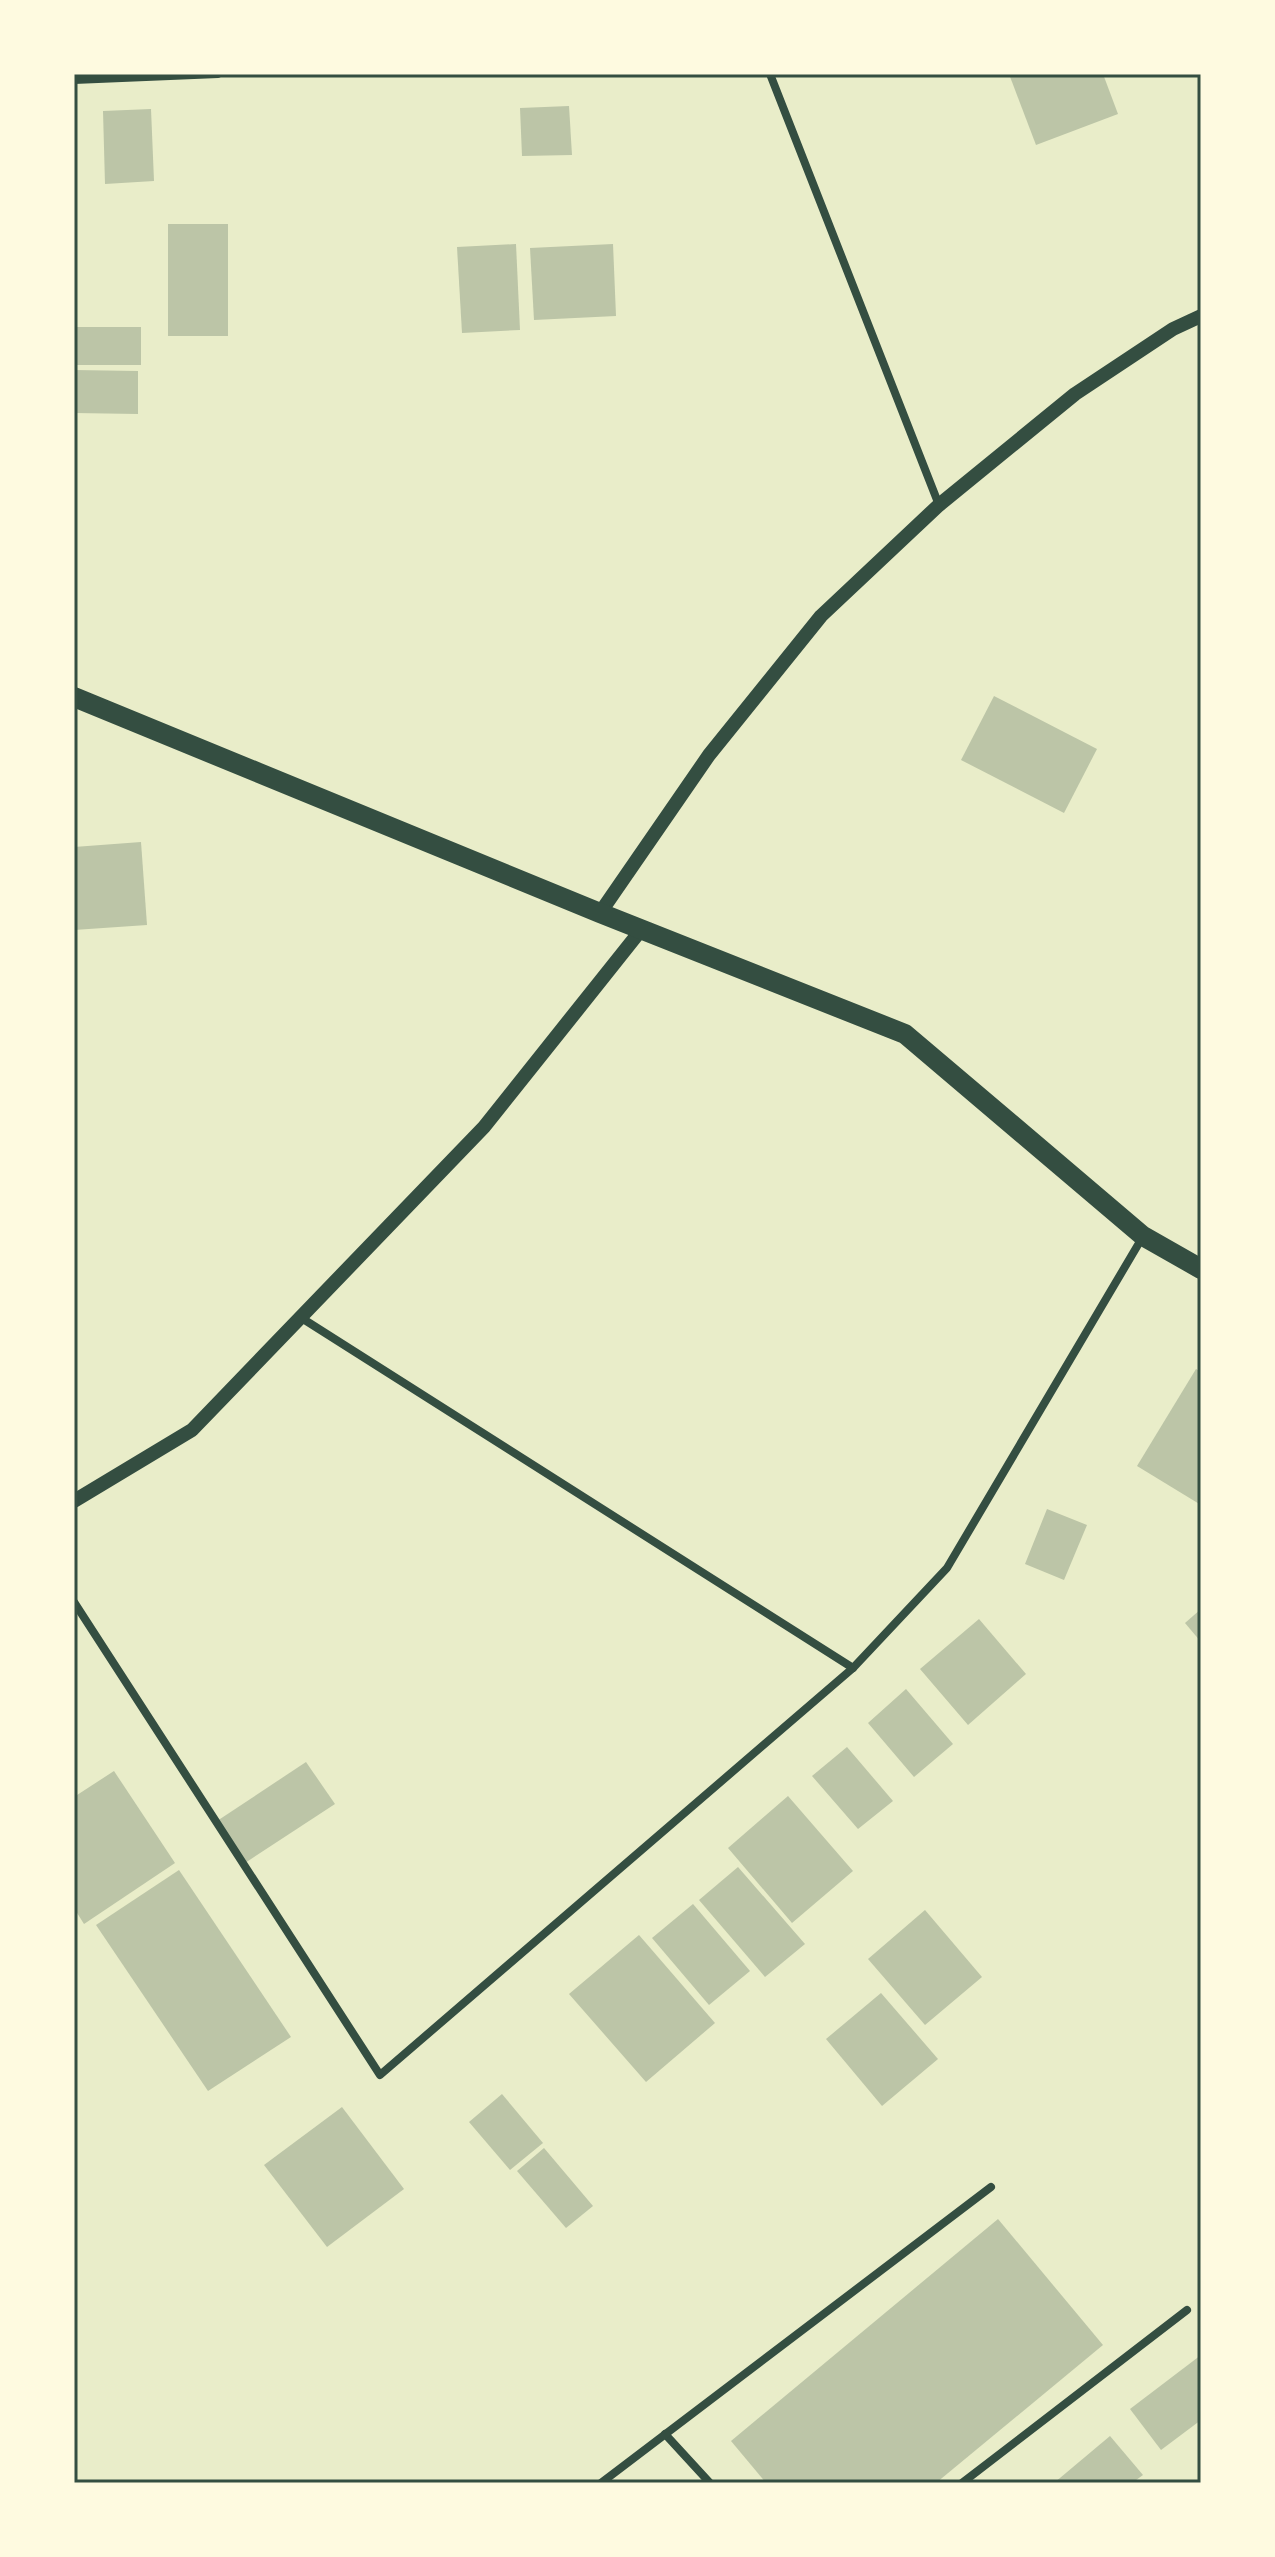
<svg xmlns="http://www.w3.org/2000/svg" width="1275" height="2557" viewBox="0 0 1275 2557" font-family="Figtree,sans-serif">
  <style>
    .building { fill: #bcc5a7 }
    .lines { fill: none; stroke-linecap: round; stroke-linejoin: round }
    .minor { stroke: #344e41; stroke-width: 8 }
    .tertiary { stroke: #344e41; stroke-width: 14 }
    .primary { stroke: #344e41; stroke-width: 20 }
    .neatline { fill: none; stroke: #344e41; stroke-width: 3 }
  </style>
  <rect width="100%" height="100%" fill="#e9edc9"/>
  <g class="building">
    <polygon points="1009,74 1103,74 1118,114 1036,145"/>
    <polygon points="569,106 572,155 522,156 520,108"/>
    <polygon points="151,109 154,181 105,184 103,111"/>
    <rect x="168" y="224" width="60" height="112"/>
    <polygon points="516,244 520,330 462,333 457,247"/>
    <polygon points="613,244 616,316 534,320 530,248"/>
    <rect x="74" y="327" width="67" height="38"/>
    <polygon points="74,370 138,371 138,414 74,413"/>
    <polygon points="994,696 1097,749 1064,813 961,760"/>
    <polygon points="141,842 147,925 74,930 74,847"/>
    <polygon points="1196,1369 1201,1372 1201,1505 1137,1466"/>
    <polygon points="1047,1509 1087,1525 1064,1580 1025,1564"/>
    <polygon points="1201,1609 1201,1642 1185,1623"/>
    <polygon points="979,1619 1026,1674 968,1725 920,1669"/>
    <polygon points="906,1689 953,1744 914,1777 868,1723"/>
    <polygon points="847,1747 893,1801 858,1829 812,1776"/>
    <polygon points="306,1762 335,1804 245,1863 217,1821"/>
    <polygon points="114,1771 175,1863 84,1924 74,1908 74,1797"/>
    <polygon points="788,1796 853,1871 792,1923 728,1848"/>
    <polygon points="738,1867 805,1944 765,1977 699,1900"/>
    <polygon points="179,1870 291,2037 208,2091 96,1925"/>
    <polygon points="693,1904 750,1971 709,2005 652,1938"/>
    <polygon points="925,1910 982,1977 925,2025 868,1959"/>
    <polygon points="639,1935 715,2023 646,2082 569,1994"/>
    <polygon points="881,1993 938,2059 882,2106 826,2039"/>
    <polygon points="502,2094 543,2143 510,2170 469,2122"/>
    <polygon points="342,2107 404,2189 327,2247 264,2165"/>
    <polygon points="544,2148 593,2206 566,2228 517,2171"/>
    <polygon points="998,2219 1103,2345 936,2483 766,2483 731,2441"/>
    <polygon points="1201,2355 1201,2420 1161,2450 1130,2409"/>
    <polygon points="1110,2436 1143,2475 1132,2483 1054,2483"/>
  </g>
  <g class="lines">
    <g class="minor">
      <polyline points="770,74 939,505"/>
      <polyline points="74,80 218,74"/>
      <polyline points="300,1317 853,1668"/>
      <polyline points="74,1602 380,2075 853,1668 947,1568 1142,1238"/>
      <polyline points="665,2434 710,2483"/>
      <polyline points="601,2483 991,2187"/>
      <polyline points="962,2483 1187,2310"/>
    </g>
    <g class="tertiary">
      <polyline points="600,913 709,755 821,616 939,505 1075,394 1173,329 1201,316"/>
      <polyline points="74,1501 192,1430 484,1127 641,930"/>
    </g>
    <polyline class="primary" points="74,697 600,913 905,1034 1143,1236 1201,1269"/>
  </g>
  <rect width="1275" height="2557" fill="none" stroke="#fefae0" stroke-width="152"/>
  <rect x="76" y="76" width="1123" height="2405" class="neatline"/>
</svg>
